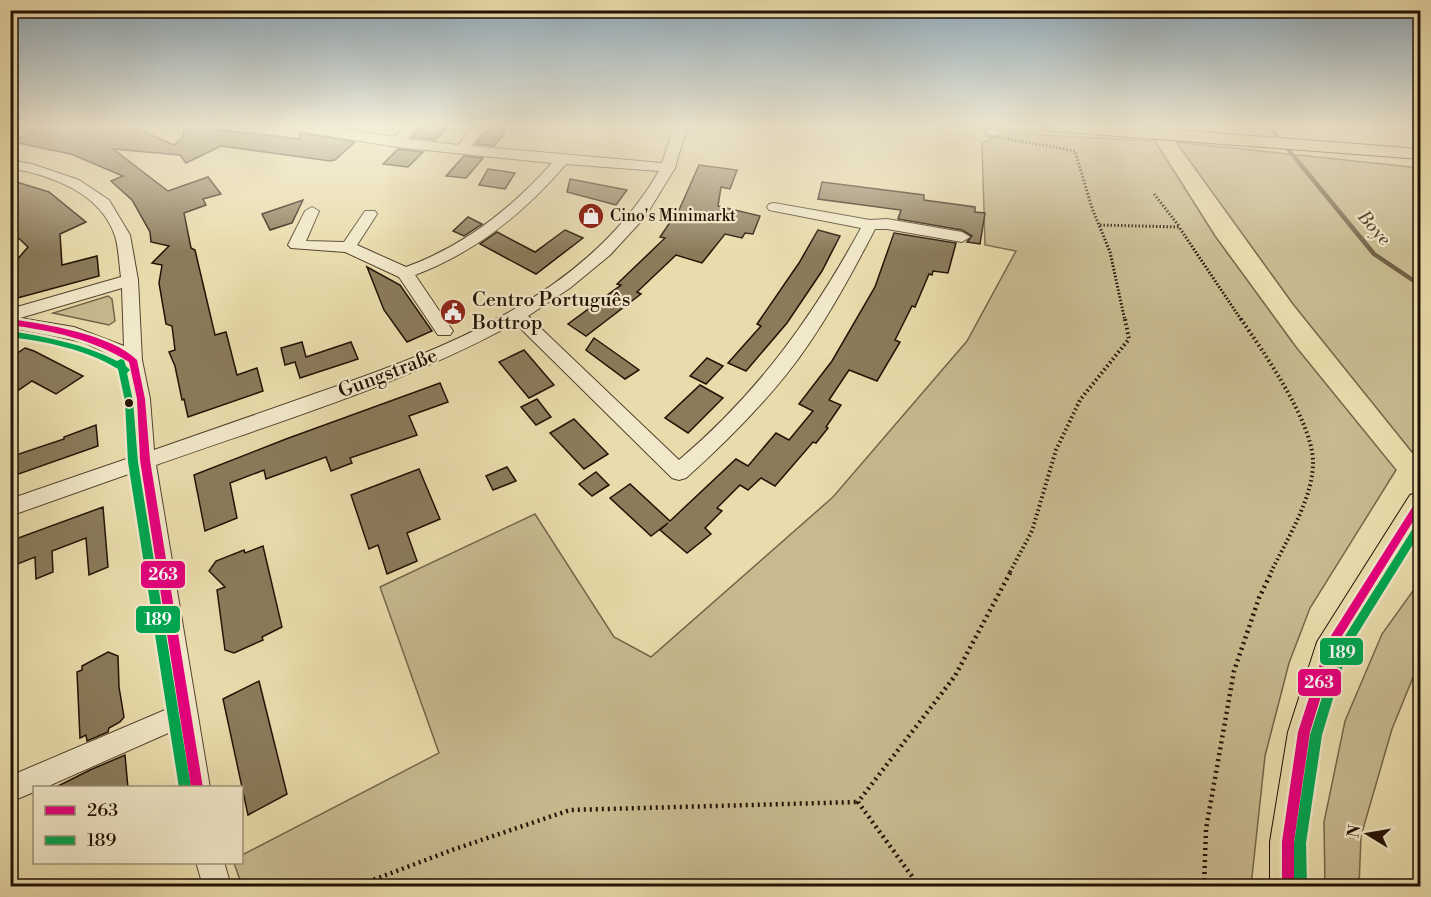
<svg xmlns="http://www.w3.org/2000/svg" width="1431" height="897" viewBox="0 0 1431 897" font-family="'Libre Bodoni',serif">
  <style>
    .green { fill: #c7ba8f; stroke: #75664a; stroke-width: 1.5 }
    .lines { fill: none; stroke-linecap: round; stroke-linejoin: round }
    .stream { stroke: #726247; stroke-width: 4.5 }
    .building { fill: #8a7b5b; stroke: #231204; stroke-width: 1.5 }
    .minor-casing { stroke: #54442e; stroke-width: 2 }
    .major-casing { stroke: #231204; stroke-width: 2 }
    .path-far2 { stroke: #231204; stroke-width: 3; stroke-dasharray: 1.5 2; stroke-linecap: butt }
    .path-far1 { stroke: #231204; stroke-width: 4; stroke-dasharray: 1.5 3; stroke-linecap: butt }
    .path { stroke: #231204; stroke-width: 4.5; stroke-dasharray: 2 4; stroke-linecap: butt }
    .minor { fill: #f1e8c9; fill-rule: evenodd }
    .major { fill: #e9dcac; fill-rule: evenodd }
    .bus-1-casing { stroke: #f1e8c9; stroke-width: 5 }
    .bus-2-casing { stroke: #f1e8c9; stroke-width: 5 }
    .bus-1 { fill: #e5007d; fill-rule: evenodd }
    .bus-2 { fill: #00a651; fill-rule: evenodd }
    .bus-dot { fill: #231204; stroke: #f1e8c9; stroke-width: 2 }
    .labels { text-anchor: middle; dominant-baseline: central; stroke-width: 4.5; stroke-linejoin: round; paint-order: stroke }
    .far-poi-label { font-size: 16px; fill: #231204; stroke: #f1e8c9; text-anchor: start }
    .far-water-label { font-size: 18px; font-style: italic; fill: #5e4e36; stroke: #f1e8c9 }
    .poi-label { font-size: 20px; fill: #231204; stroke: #f1e8c9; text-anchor: start }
    .street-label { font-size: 20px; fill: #231204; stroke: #f1e8c9 }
    .line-badge { stroke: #f1e8c9; stroke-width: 2 }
    .badge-label { font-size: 16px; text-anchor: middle; font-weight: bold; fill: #fff }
  </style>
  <rect width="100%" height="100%" fill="#e9dcac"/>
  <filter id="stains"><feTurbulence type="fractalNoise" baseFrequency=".00333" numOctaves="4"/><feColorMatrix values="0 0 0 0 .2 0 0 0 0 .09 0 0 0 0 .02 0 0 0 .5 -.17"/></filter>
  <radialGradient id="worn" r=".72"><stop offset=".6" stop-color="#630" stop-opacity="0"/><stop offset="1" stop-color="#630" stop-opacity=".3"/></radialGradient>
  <g class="green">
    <path d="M1002 133 1155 141 1215 236 1296 347 1396 470 1310 608 1289 663 1265 756 1251 886H496C479 873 461 881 442 886H242L234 863 242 862V855L439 753 380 587 535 514 614 637 651 657 833 497 967 341 1016 251 985 245 982 143Z"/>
    <polygon points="1176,142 1420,168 1420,440 1412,452 1293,304"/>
    <polygon points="108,296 112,299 115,321 109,325 53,313"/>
    <polygon points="1420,581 1420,660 1392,729 1361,836 1359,886 1325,886 1324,822 1345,721 1382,634"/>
  </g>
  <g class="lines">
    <polyline class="stream" points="1269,126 1374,254 1420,285"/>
  </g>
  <g class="building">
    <polygon points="37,126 131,126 174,145 183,137 184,126 300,139 300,133 355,142 335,160 330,161 221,146 186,163 180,155 113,149 168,191 208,177 221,194 203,199 206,205 184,213 191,248 195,250 215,335 226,332 237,375 257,368 263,391 188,417 184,399 182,400 175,366 169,352 175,350 172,326 166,324 159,283 162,265 152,263 169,246 151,242 150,232 132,200 111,181 123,176 71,154 14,142"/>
    <polygon points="423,126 449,126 435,140 412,137"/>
    <polygon points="492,126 498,126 505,133 494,146 476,144"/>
    <polygon points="398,149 423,152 408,167 383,164"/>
    <polygon points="464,156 483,158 466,178 446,176"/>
    <polygon points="699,165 737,170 730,189 721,187 718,206 760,216 753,234 745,233 742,238 725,234 702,263 676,255 637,292 641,294 586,336 568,324 621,285 617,284 665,238 660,237 673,218 675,219"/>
    <polygon points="488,169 515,173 505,189 479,185"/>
    <polygon points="570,179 627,190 616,205 567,192"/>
    <polygon points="10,180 49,192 86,222 60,234 62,265 97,256 99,276 10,300 10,268 28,247 10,230"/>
    <polygon points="822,182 924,195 924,200 975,207 975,212 985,213 980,244 967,242 972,236 962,230 898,219 901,210 818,199"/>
    <polygon points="303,200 292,223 270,230 262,214"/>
    <polygon points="468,217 482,224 464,236 453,231"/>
    <polygon points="565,230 583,238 536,274 480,244 497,232 535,252"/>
    <polygon points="818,230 840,236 822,271 787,323 746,371 728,363 761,326 757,324 799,263"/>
    <polygon points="894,233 956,243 948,273 933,271 932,275 929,274 915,307 912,306 895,340 900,342 877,381 849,370 829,400 841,405 826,427 828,428 816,443 813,442 775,486 761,478 748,490 740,485 717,508 722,511 705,528 711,534 687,553 660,530 668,523 651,536 610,498 630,484 670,521 736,459 748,466 776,433 789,440 813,411 799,404 832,361 875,287"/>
    <polygon points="367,267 400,285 432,331 407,342 384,310"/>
    <polygon points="594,338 628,362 639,370 625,379 586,350"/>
    <polygon points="302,342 306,357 351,342 358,359 300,378 295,362 285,365 281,348"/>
    <polygon points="25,348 34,351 83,376 56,394 32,381 10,396 10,358"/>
    <polygon points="524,350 554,385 529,398 499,362"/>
    <polygon points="707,358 723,366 706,384 690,376"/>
    <polygon points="440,383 448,402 409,416 417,435 350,458 352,463 331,471 326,457 266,479 264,470 230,483 237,518 205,531 194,475 286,439"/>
    <polygon points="700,385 723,398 688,433 665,418"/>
    <polygon points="537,399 551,417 536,425 521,407"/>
    <polygon points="574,419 608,454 584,469 550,433"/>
    <polygon points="96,425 98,446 10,477 10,457 64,439 64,437"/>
    <polygon points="507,467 516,481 493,490 486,476"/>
    <polygon points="419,469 440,519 407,533 417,561 387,574 378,545 369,549 351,495"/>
    <polygon points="596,472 609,485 592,496 579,484"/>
    <polygon points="103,507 108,567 89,575 86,538 52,551 53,572 36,579 35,557 10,567 10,541"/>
    <polygon points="263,546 282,627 262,637 263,640 234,653 225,650 217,590 225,587 209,571 216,561 244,550 245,553"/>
    <polygon points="108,652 118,656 119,687 124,717 120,722 109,728 108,732 87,741 86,735 80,738 77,672 82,670 82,666"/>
    <polygon points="259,681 287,794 248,815 223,699"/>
    <polygon points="125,755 128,788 54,788 90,770"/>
  </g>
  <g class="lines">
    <g class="minor-casing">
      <g id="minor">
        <path d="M287 126H321L395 137 404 126H418L408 139 458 145 475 126H488L471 146 662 163 674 126H687L675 168 645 217 610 255 570 288 528 316 679 460C758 393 812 318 861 228L769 210 767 207 769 204 774 203 870 220 887 219 962 232 970 237 962 242 887 229H875C849 279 821 331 786 375 756 412 722 446 686 478L679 480 672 478 515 323C402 385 277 422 156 465L210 788H184L175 730 44 788H34V792L10 802V776L172 707 137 471 10 516V499L135 456 132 399 125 363 84 342 10 328V309L121 277C119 264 119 249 115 236 101 193 51 175 10 168V160L32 164 79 180 109 200 130 235 138 280 142 360 150 399 154 450C207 431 261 413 314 394 444 349 586 297 659 171L566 164C524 213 476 252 415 275L453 331 450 335H438L399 277 345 252 291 248 288 245 305 211 312 207 319 211 306 241 344 242 365 211H375L377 214 357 245 406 267C464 246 511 209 552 163L397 147 293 130ZM122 288 124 346 74 327 20 318Z"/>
        <polygon points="196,862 224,862 231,886 203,886"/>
      </g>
    </g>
    <g class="major-casing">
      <g id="major">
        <polygon points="1044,126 1126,126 1420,149 1420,159 1052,131"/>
        <polygon points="1420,492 1420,526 1346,647 1320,732 1306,842 1306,886 1270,886 1270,842 1288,732 1317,642 1410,495"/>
      </g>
    </g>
    <g class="path-far2">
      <polyline points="956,126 1037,132"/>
      <polyline points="984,126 986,135 1075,151 1092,208 1110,252 1125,321"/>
      <polyline points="1154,194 1179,226"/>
      <polyline points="1100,225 1179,227 1242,321"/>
    </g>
    <g class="path-far1">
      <path d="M1241 319C1264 353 1312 421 1313 461 1314 497 1286 541 1271 572"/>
      <polyline points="1010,572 1032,531 1056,450 1080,400 1129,339 1125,319"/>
    </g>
    <g class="path">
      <polyline points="357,886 452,850 570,810 858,802"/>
      <polyline points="919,886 858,802 955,676 1011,571"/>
      <polyline points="1204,886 1206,829 1234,671 1259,598 1272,571"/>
    </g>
    <use href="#minor" class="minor"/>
    <use href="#major" class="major"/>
    <g class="bus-1-casing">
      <g id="bus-1">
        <path d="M10 319C46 324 112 335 137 360L145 399 150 460 203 788H191L140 460 137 399 129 362C92 339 53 331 10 325Z"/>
        <polygon points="1420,499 1420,510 1337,644 1310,732 1294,842 1295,886 1282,886 1282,842 1298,732 1327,642 1417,500"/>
      </g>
    </g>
    <g class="bus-2-casing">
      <g id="bus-2">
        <path d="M10 331C47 337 84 344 117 361L121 359 124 360 126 366 130 370 127 373 133 401 138 462 191 788H179L128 462 125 401 118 369C85 349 48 342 10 337Z"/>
        <polygon points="1420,521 1420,533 1348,649 1322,735 1306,843 1307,886 1294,886 1294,843 1310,735 1338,647 1417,522"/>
      </g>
    </g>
    <use href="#bus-1" class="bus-1"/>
    <use href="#bus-2" class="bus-2"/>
  </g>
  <linearGradient id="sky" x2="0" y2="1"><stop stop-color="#8da8b9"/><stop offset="0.5" stop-color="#f5efda"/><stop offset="1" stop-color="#f5efda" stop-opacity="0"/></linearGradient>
  <rect width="1431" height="252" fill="url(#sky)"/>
  <defs>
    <g id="shop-disc" transform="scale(1.35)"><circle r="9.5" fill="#8f2418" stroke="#f1e8c9"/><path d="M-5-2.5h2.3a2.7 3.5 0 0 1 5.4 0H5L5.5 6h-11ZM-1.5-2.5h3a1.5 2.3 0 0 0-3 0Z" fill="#fff"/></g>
    <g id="civic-disc" transform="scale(1.35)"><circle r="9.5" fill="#8f2418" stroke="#f1e8c9"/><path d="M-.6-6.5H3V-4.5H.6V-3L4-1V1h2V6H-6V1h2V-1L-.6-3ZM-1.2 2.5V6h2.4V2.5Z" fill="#fff"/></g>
  </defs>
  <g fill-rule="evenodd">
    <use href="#shop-disc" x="591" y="216"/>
    <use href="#civic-disc" x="453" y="312"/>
  </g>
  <circle class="bus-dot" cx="129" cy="403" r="5"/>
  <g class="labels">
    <g class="far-poi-label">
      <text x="610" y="216">Cino's Minimarkt</text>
    </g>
    <g class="far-water-label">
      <text transform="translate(1374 228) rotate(48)">Boye</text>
    </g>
    <g class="poi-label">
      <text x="472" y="300">Centro Português<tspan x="472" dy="23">Bottrop</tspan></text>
    </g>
    <g class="street-label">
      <text transform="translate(388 374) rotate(-21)">Gungstraße</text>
    </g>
  </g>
  <g class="line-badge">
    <rect x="140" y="560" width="46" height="29" rx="6" fill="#e5007d"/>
    <rect x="135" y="605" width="46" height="29" rx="6" fill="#00a651"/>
    <rect x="1319" y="637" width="45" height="29" rx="6" fill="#00a651"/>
    <rect x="1297" y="668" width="45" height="29" rx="6" fill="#e5007d"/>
  </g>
  <g class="badge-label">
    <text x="163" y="580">263</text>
    <text x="158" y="625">189</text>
    <text x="1342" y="658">189</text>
    <text x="1319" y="688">263</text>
  </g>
  <rect width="1431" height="897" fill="none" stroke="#e9dcac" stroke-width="36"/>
  <rect x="12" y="12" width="1407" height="873" fill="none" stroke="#231204" stroke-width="3"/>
  <rect x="18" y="18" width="1395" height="861" fill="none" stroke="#231204" stroke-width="1.5"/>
  <rect x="33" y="786" width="210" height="78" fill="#f1e8c9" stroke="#9f927a" stroke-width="1.5"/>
  <rect x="45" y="806" width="30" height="9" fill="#e5007d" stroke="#9f927a" stroke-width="1.5"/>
  <text x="87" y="816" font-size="18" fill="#231204">263</text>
  <rect x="45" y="836" width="30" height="9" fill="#00a651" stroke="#9f927a" stroke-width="1.5"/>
  <text x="87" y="846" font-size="18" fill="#231204">189</text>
  <g transform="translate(1368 834) rotate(281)" stroke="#f1e8c9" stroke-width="4.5" paint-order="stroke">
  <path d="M0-4.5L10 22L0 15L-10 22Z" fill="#231204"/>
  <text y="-9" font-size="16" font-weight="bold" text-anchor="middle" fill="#231204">N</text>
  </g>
  <rect width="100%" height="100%" filter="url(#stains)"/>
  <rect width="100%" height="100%" fill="url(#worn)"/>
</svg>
